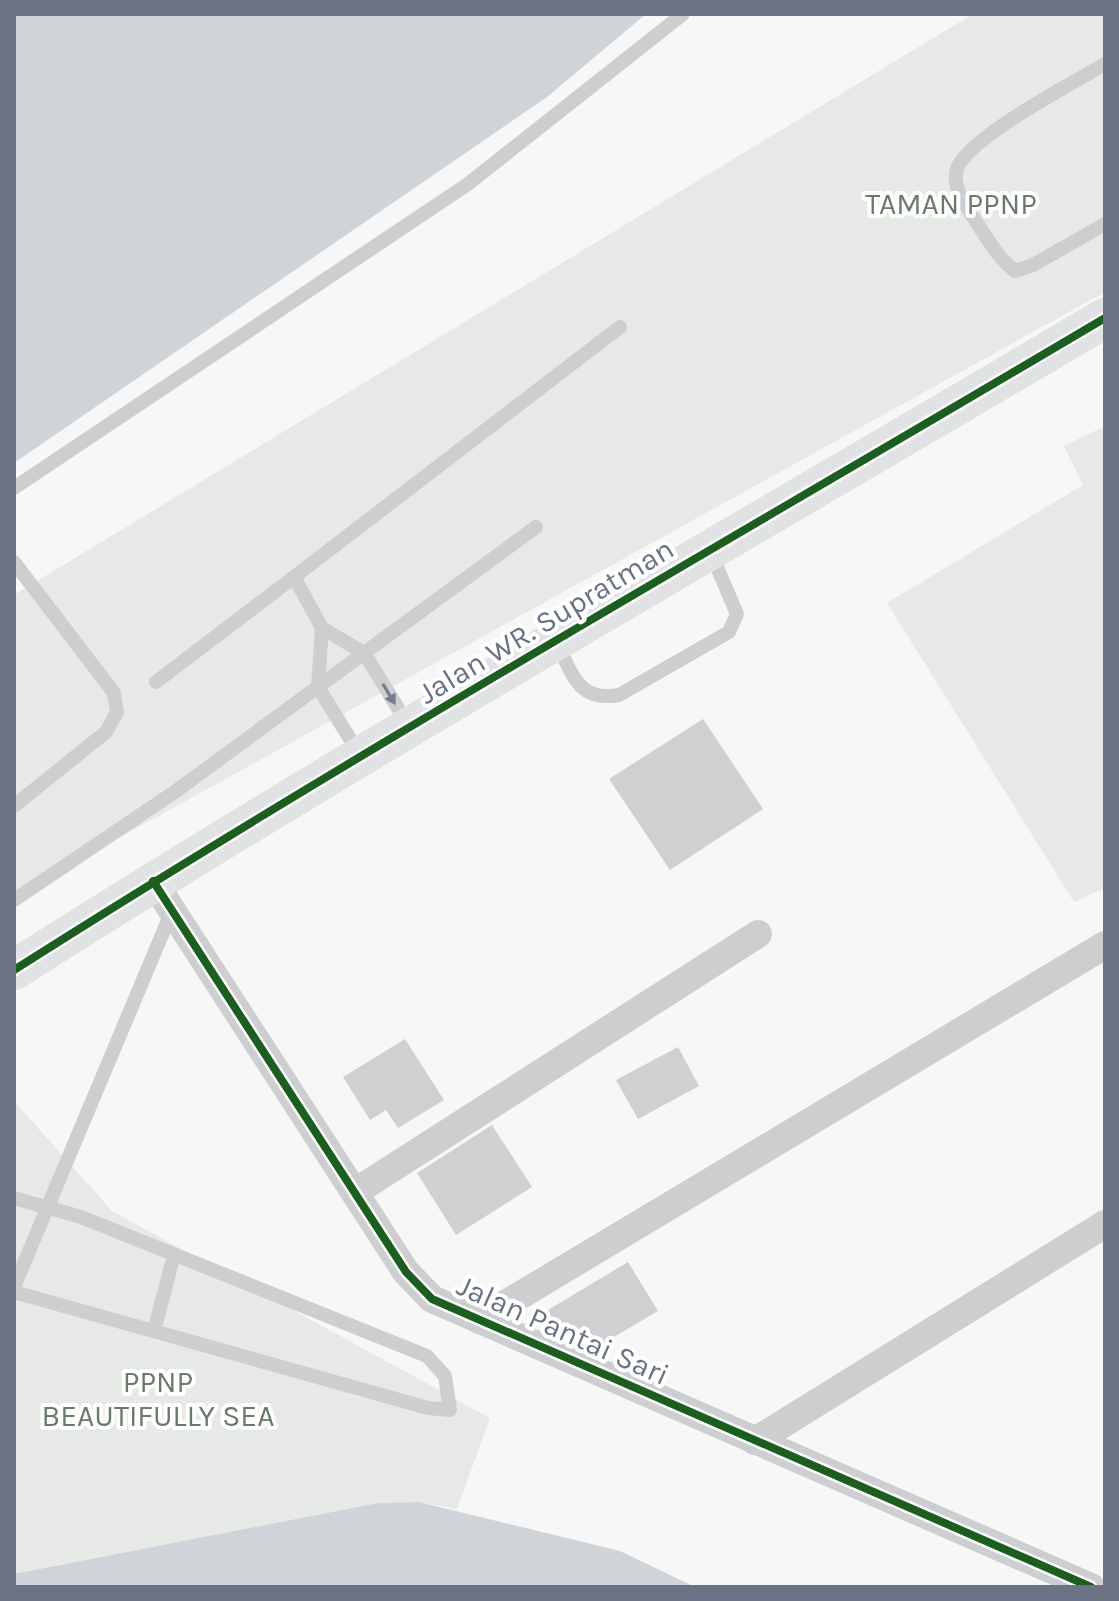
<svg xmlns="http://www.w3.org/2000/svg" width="1119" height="1601" viewBox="0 0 1119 1601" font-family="Karla,sans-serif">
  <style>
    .green { fill: #e6e9e5 }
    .water { fill: #cfd4d8 }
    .building { fill: #d0d0d2 }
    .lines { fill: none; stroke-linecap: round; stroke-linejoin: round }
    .lane { stroke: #cdced0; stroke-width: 14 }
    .street { stroke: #cdced0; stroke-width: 28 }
    .secondary { stroke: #e1e2e3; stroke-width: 40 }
    .cycleway-casing { stroke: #fff; stroke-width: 13 }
    .cycleway { stroke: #1b5e20; stroke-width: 8 }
    .oneway { fill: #747b8c }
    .labels { text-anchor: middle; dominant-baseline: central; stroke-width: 8; stroke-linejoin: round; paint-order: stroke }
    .park-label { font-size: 30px; fill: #687b69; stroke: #fff }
    .street-label { font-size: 30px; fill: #6a7284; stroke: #fff }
  </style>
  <rect width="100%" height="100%" fill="#f7f7f7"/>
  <g class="green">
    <polygon points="973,14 1105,14 1105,292 14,896 14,595"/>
    <polygon points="1105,426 1105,888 1074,902 887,603 1083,485 1064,446"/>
    <polygon points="14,1101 112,1211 490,1418 457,1509 419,1502 378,1503 14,1574"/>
  </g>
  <g class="water">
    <polygon points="14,14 646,14 547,97 14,463"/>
    <polygon points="419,1502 620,1551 695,1587 14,1587 14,1574 378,1503"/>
  </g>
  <g class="building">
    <polygon points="703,719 763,809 670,870 609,779"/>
    <polygon points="405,1039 444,1100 398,1128 386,1110 370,1120 343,1077"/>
    <polygon points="678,1047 699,1086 638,1119 616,1080"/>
    <polygon points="492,1125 532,1187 456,1235 417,1173"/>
    <polygon points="628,1262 658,1311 585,1354 570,1329 552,1339 538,1316"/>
  </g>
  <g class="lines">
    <g class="lane">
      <path d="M1105 64C1075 82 962 140 956 172 953 190 968 209 977 223 989 241 998 258 1015 271L1033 265 1105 224"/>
      <polyline points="14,488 468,184 683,14"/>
      <polyline points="14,562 114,693 117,712 106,732 14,806"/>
      <polyline points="322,628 318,687 360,755"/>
      <path d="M558 645C573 675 578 702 619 695L729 632 737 614 711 553"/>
      <polyline points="156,682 294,577"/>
      <polyline points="409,726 364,653 322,628 294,577 620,327"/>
      <polyline points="14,900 176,791 536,527"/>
      <polyline points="14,1198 81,1217 427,1356 445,1376 450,1410 428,1408 14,1292"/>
      <polyline points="14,1287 172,911"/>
      <polyline points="154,1331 174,1255"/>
    </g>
    <g class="street">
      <polyline points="153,881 406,1272 432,1299 1091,1587"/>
      <polyline points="355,1192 758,934"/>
      <polyline points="479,1320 1105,945"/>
      <polyline points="755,1441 1105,1224"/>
    </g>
    <path class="secondary" d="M14 970C371 743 741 534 1105 318"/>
    <g class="cycleway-casing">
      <g id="cycleway">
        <polyline points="153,881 406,1272 432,1299 1091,1587"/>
        <path d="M14 970C371 743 741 534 1105 318"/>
      </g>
    </g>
    <use href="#cycleway" class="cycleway"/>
  </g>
  <defs><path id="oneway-solid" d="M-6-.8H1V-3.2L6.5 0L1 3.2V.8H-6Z" transform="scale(2)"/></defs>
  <use class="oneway" href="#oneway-solid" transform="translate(389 694) rotate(59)"/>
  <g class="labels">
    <g class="park-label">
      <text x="951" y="204">TAMAN PPNP</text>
      <text x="158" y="1382">PPNP<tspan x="158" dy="34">BEAUTIFULLY SEA</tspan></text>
    </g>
    <g class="street-label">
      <text transform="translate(546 621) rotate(-31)">Jalan WR. Supratman</text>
      <text transform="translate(563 1330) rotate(24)">Jalan Pantai Sari</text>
    </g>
  </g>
  <rect width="1119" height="1601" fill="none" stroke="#6a7284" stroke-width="32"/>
</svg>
